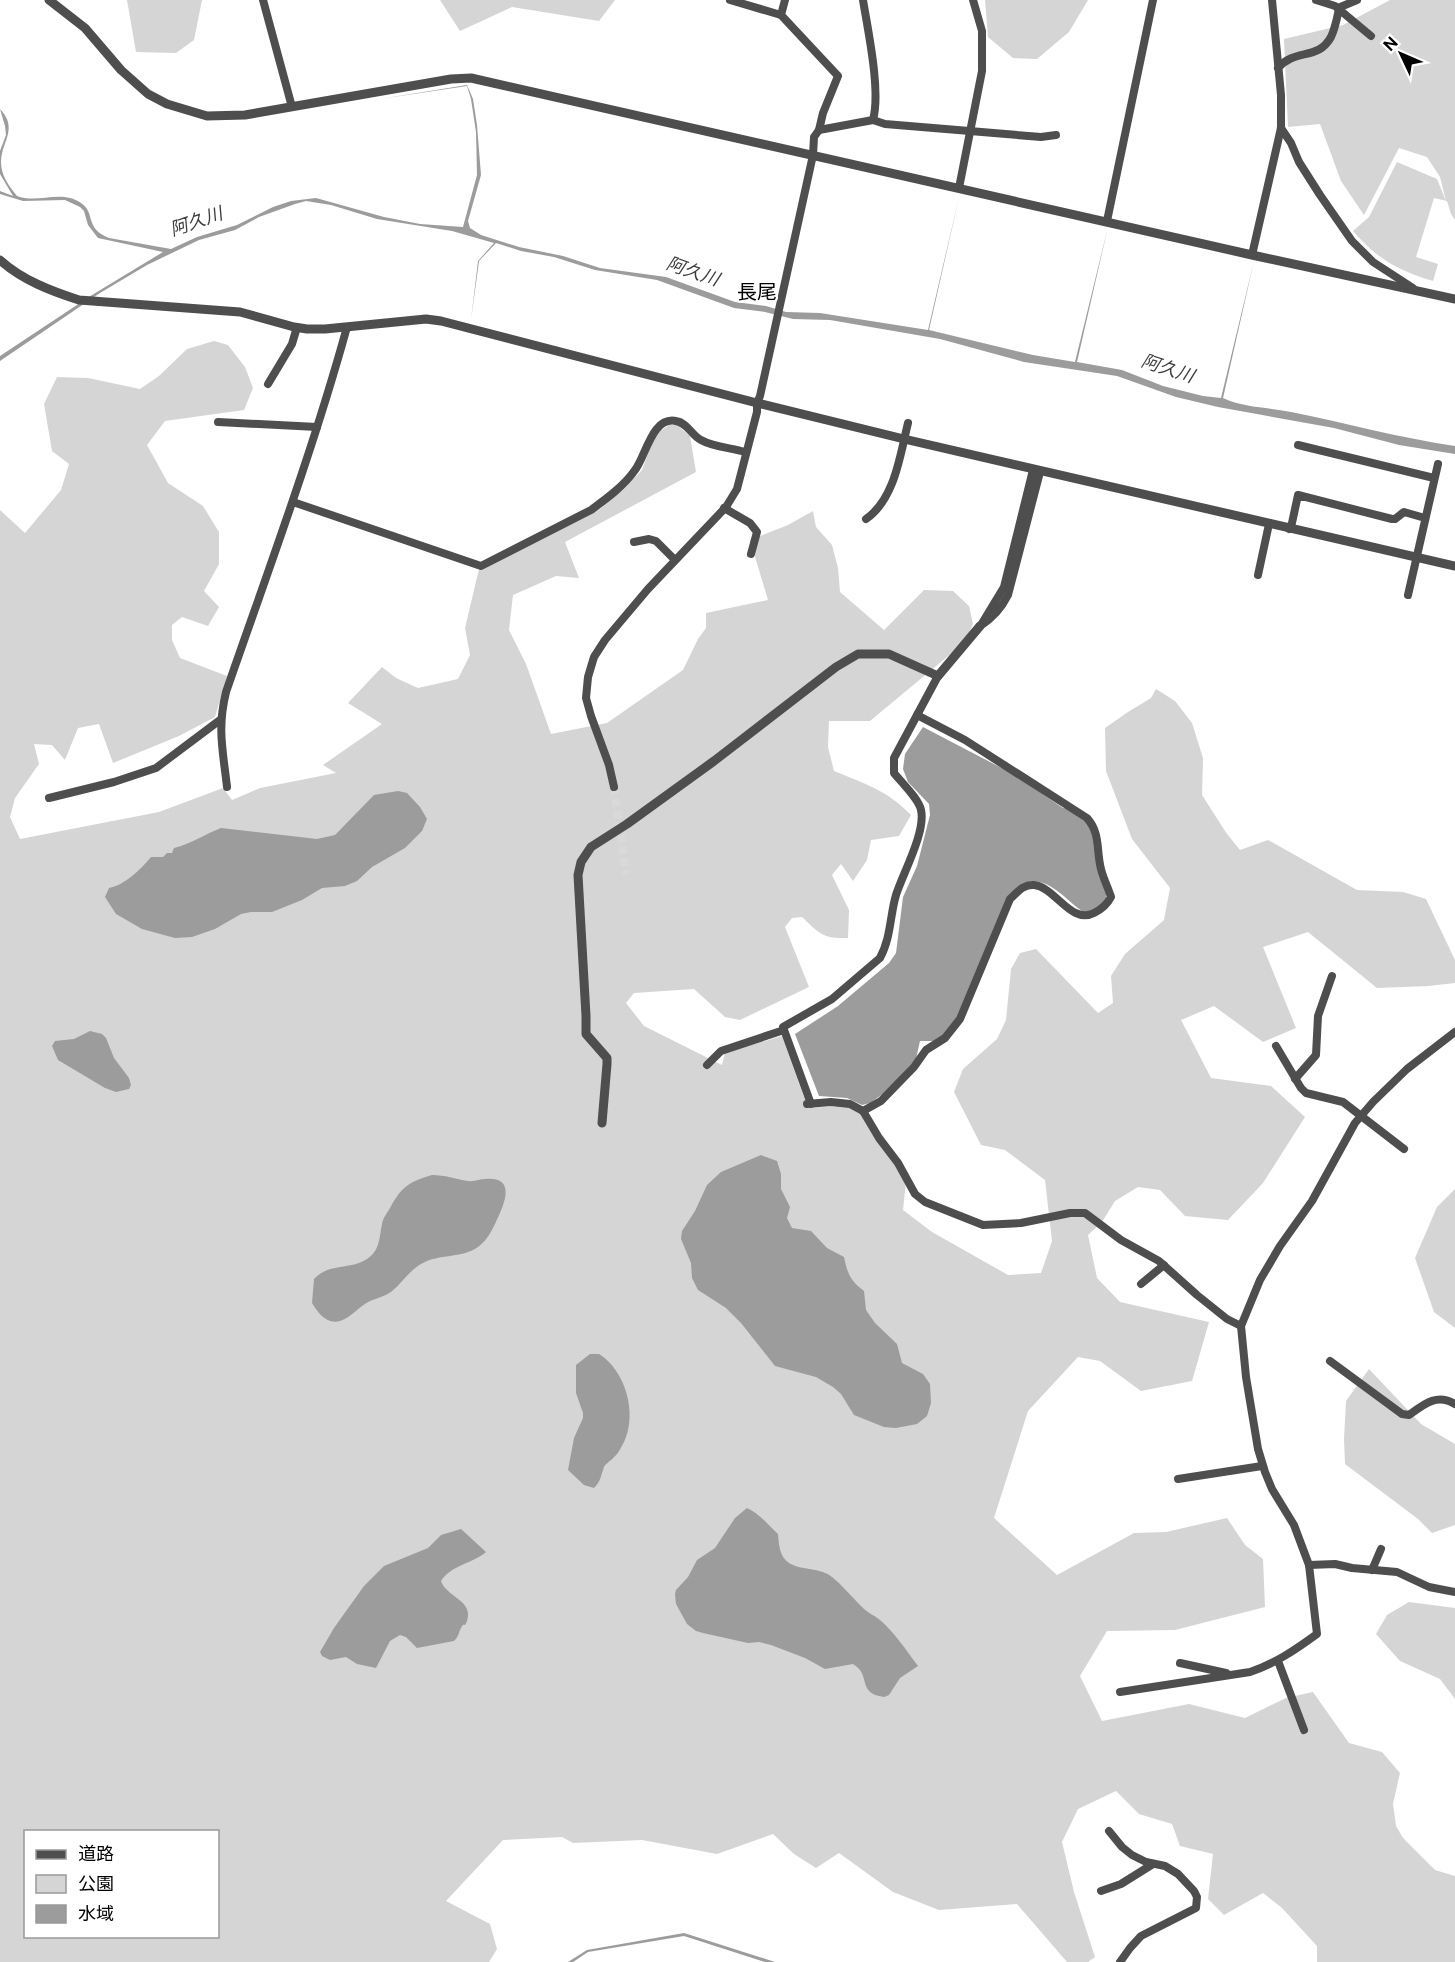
<svg xmlns="http://www.w3.org/2000/svg" width="1455" height="1962" viewBox="0 0 1455 1962" font-family="'Public Sans','Noto Sans JP',sans-serif">
  <style>
    .green { fill: #d5d5d5; fill-rule: evenodd }
    .water { fill: #9c9c9c }
    .lines { fill: none; stroke-linecap: round; stroke-linejoin: round }
    .minor-tunnel { stroke: #d9d9d9; stroke-width: 8; stroke-dasharray: 8 4; stroke-linecap: butt }
    .minor { stroke: #4e4e4e; stroke-width: 8 }
    .tertiary { stroke: #4e4e4e; stroke-width: 9 }
    .labels { text-anchor: middle; dominant-baseline: central; stroke-width: 4.5; stroke-linejoin: round; paint-order: stroke }
    .water-label { font-size: 18px; font-style: italic; fill: #3d3d3d; stroke: #fff }
    .quarter-label { font-size: 20px; fill: #000; stroke: #fff }
  </style>
  <rect width="100%" height="100%" fill="#fff"/>
  <g class="green">
    <polygon points="127,0 202,0 194,40 176,53 136,52"/>
    <polygon points="440,0 615,0 599,21 512,7 460,31"/>
    <polygon points="985,0 1088,0 1069,32 1037,59 1013,58 988,37"/>
    <path d="M1390 0H1455V220L1451 214 1447 201 1434 198 1416 257 1438 264 1433 281C1399 271 1377 259 1353 231L1369 217 1397 162 1437 179 1446 201 1440 177 1427 157 1399 148 1364 215 1341 181 1320 124 1288 127 1284 39 1343 25Z"/>
    <path d="M214 341 228 345 245 367 253 388 244 410 165 421 147 445 168 483 203 506 219 532V564L204 591 219 607 208 626 182 617 172 625V640L180 658 227 676 215 717 179 736 113 763 99 724 78 728 65 760 52 745 34 744 39 764 15 798 10 817 20 839 159 812 223 788 232 800 260 788 336 773 323 765 382 724 348 703 382 667 396 678 418 688 458 679 470 655 465 628 479 569 600 509 624 489 642 470 653 440 659 432 669 425H677L690 436 696 472 565 542 579 578 556 576 513 595 509 630 526 664 551 734 607 723 683 670 698 639 706 628V613L768 600 750 540 788 525 813 511 816 527 832 545 838 568 840 592 884 630 924 590 953 591 969 606 973 624 965 642 870 721H829L828 747 834 771C865 784 887 790 911 815L899 836 871 840 867 860 853 881 841 864 832 875 849 910 848 938C823 939 820 934 802 917L792 918 785 927 809 987 740 1020 725 1017 694 989 634 993 626 1003 644 1026 722 1065 725 1053 782 1036 808 1108 839 1106 852 1107 861 1114 889 1153 906 1182 903 1210 932 1232 1008 1275 1041 1273 1052 1241 1045 1180 1005 1150 981 1145 954 1092 963 1069 997 1039 1006 1020 1011 969 1020 953 1036 949 1098 1013 1113 1003 1111 976 1125 954 1164 920 1170 888 1132 839 1106 771 1105 728 1128 712 1151 698 1156 689 1175 701 1192 723 1203 758 1202 795 1227 834 1240 850 1268 840 1357 890 1403 892 1426 899 1455 960V983L1428 986 1377 988 1308 932 1263 947 1296 1028 1263 1042 1214 1006 1181 1020 1211 1078 1271 1086 1305 1117 1263 1183 1228 1220 1185 1216 1160 1190 1138 1187 1115 1201 1102 1222 1088 1235 1097 1278 1120 1302 1209 1322 1192 1381 1141 1391 1100 1361 1078 1357 1028 1411 994 1518 1057 1575 1134 1533 1166 1532 1227 1518 1245 1545 1263 1559 1265 1607 1175 1630 1107 1631 1080 1676 1102 1721 1189 1704 1245 1718 1286 1698 1313 1692 1349 1743 1382 1752 1400 1773 1393 1804 1396 1826 1403 1838 1435 1870 1455 1876V1962H1317V1946L1282 1908 1263 1893 1224 1915 1208 1899 1213 1854 1180 1846 1172 1824 1139 1814 1116 1791 1078 1809 1062 1842 1074 1892 1095 1957 1088 1962H1067L1017 1904 939 1910 893 1892 839 1853 816 1868 794 1854 773 1834 717 1854 642 1840 573 1843 562 1837 503 1840 446 1901 490 1924 497 1949 489 1962H0V510L25 533 61 490 69 464 52 451 44 404 57 377 88 378 140 389 159 376 187 349ZM26 1832H218V1936H26Z"/>
    <polygon points="1455,1189 1455,1328 1434,1312 1415,1258 1437,1207"/>
    <polygon points="1369,1369 1421,1424 1455,1444 1455,1525 1432,1533 1418,1519 1345,1464 1344,1439 1346,1401"/>
    <polygon points="1409,1602 1455,1608 1455,1699 1440,1679 1400,1661 1376,1634 1387,1615"/>
  </g>
  <g class="water">
    <path d="M467 85 473 99 477 125 481 175 468 221 470 228 481 235 519 247 563 256 600 268 666 277 735 302 766 306 786 312 820 313 928 330 960 193 929 330 1033 355 1075 362 1108 227 1077 362 1122 370 1163 386 1203 396 1221 398 1254 261 1223 398C1244 408 1268 407 1291 412 1346 423 1400 438 1455 446V454L1399 445 1334 428 1218 407 1176 397 1117 376 1024 362 940 339 830 320 793 319 765 312 734 308 657 280 595 270 554 257 521 251 496 243 479 261 471 320 478 261 494 243 452 231 377 219 331 205 306 201 295 204 259 217 235 230 199 240 147 265 100 293 0 361V356L92 295 163 252 98 238 88 225 84 211 80 207 65 200 23 201 0 194V191L13 196 0 174V151L6 135 5 126 0 109C19 129 1 142 1 162 1 176 9 186 17 196 38 204 61 189 81 203 96 213 84 228 109 238L171 249 197 237 237 225 273 207 291 201 316 198 384 217 420 224 463 227 477 175 476 132 471 99 467 86 380 99Z"/>
    <path d="M923 727 1015 775 1063 808 1074 809 1095 826 1106 890V900L1096 910 1083 912C1063 898 1041 867 1016 889L951 1030 934 1041H920L916 1059 887 1091 870 1103 862 1105 847 1098 819 1096 795 1034 838 1006 889 963 896 953 903 897 917 866 930 815 929 804 908 782 903 769 905 754Z"/>
    <path d="M398 791 407 793 420 807 427 819 422 831 405 848 372 867 357 881 345 886 322 888 302 900 272 912H251L241 914 215 929 192 937 175 938 142 929 116 914 105 897 109 888C125 885 140 870 151 857H163L167 853H172L174 848C191 844 205 834 221 828L317 839 335 835 374 795Z"/>
    <polygon points="90,1031 102,1034 106,1038 114,1058 129,1078 131,1085 129,1089 116,1092 105,1088 58,1060 52,1046 55,1041 74,1039"/>
    <path d="M761 1155 777 1161 781 1174V1189L790 1207 787 1218 792 1228 811 1231 827 1248 844 1257C848 1275 850 1280 864 1291L866 1310 875 1323 897 1344 902 1363 923 1374 930 1384 931 1403 927 1416 917 1424 896 1428 884 1427 854 1415 841 1394 833 1387 816 1377 775 1366 741 1323 726 1308 698 1290 692 1278 691 1263 681 1239 682 1231 695 1211 707 1185 721 1172Z"/>
    <path d="M432 1175C445 1175 455 1179 468 1181 475 1182 479 1179 486 1179 512 1177 507 1197 500 1213 494 1226 489 1239 478 1247 461 1259 440 1253 421 1264 409 1271 402 1283 391 1292 385 1296 377 1298 370 1301 359 1306 352 1317 340 1321 327 1325 318 1313 312 1303L314 1279C331 1260 360 1273 375 1251 380 1243 380 1233 382 1224 383 1218 387 1213 390 1208 402 1186 409 1182 432 1175Z"/>
    <path d="M590 1354H599C625 1370 638 1413 624 1442 621 1447 619 1453 614 1457 611 1461 606 1463 604 1467 601 1475 601 1481 594 1488L584 1485 568 1470 574 1438 583 1418V1413L576 1393V1365Z"/>
    <path d="M747 1508C760 1514 768 1525 778 1534 779 1544 779 1556 789 1563 802 1571 820 1567 832 1577 841 1584 853 1598 861 1606 866 1612 874 1615 880 1620 895 1633 906 1650 918 1666L900 1678 889 1695 884 1697C856 1693 872 1675 853 1664L825 1669 805 1658 771 1645 759 1642 748 1643 703 1633 696 1631 687 1624 676 1604 675 1594 676 1590 688 1577 697 1560 715 1548 735 1518Z"/>
    <path d="M461 1529 486 1552C472 1564 451 1565 441 1581 446 1597 474 1600 467 1621 464 1629 465 1621 461 1628 458 1634 459 1636 454 1641L417 1648 406 1637 400 1635 390 1641 376 1668 357 1664 346 1657 330 1660 322 1656 320 1652 334 1628 364 1586 384 1566 428 1548 441 1535Z"/>
    <polygon points="684,1933 775,1962 765,1962 684,1936 588,1952 573,1962 568,1962 587,1950"/>
  </g>
  <g class="lines">
    <polyline class="minor-tunnel" points="614,787 626,874"/>
    <g class="minor">
      <polyline points="263,0 292,107"/>
      <polyline points="730,0 781,15"/>
      <polyline points="785,0 781,15 838,76 823,113 819,130"/>
      <polyline points="1316,0 1335,6 1371,36"/>
      <polyline points="1338,8 1357,0"/>
      <path d="M1278 68C1295 48 1318 61 1331 37 1335 29 1337 18 1339 9"/>
      <polyline points="873,120 885,124 1041,137 1056,135"/>
      <polyline points="1281,128 1291,143 1299,162 1320,195 1352,241 1373,262 1413,288"/>
      <polyline points="959,188 982,71 982,31 973,0"/>
      <polyline points="1107,221 1153,0"/>
      <polyline points="1252,255 1281,128 1281,95 1272,0"/>
      <polyline points="268,384 292,344 297,327"/>
      <polyline points="218,422 317,427"/>
      <polyline points="1298,445 1434,478"/>
      <path d="M293 502 481 566 591 510C606 499 624 486 635 470 646 456 652 416 676 421 688 423 691 435 701 440 713 447 732 448 745 452"/>
      <polyline points="724,508 750,523 757,532 751,554"/>
      <path d="M866 519C895 499 900 455 908 423"/>
      <polyline points="1289,529 1292,523 1298,495 1392,519 1395,519 1404,512 1425,518"/>
      <polyline points="634,542 649,539 656,541 675,560"/>
      <polyline points="1258,575 1269,524"/>
      <polyline points="1408,595 1438,464"/>
      <polyline points="981,625 1004,587 1033,470"/>
      <path d="M980 626C993 618 1001 609 1008 595L1040 472"/>
      <path d="M227 787C223 751 217 729 226 692 268 571 313 450 347 327"/>
      <path d="M614 787 609 765 591 716 586 698 588 677 594 657 605 640 648 589 726 507 737 489 757 412V403L760 396 813 155 814 137 819 130 873 120C881 91 868 31 863 0"/>
      <polyline points="49,798 114,782 156,768 220,720"/>
      <polyline points="1276,1046 1301,1088 1306,1093 1343,1102 1404,1149"/>
      <polyline points="707,1065 721,1051 784,1030"/>
      <polyline points="1295,1079 1316,1055 1318,1016 1332,976"/>
      <polyline points="807,1104 831,1102 850,1104 863,1111 879,1138 898,1163 915,1194 925,1202 983,1225 1021,1223 1070,1213 1085,1213 1121,1240 1159,1261 1197,1295 1227,1319 1241,1326"/>
      <path d="M811 1104 783 1027 832 999 880 958C891 938 890 915 896 895 903 873 926 832 921 810 919 799 901 782 894 773V758L938 676"/>
      <path d="M863 1111 881 1101 914 1067 926 1050 945 1038 960 1019 1010 899C1017 893 1023 884 1034 885 1055 887 1071 925 1094 913 1102 909 1107 905 1111 897 1108 887 1103 878 1101 869 1096 850 1101 834 1087 818L965 740 917 715"/>
      <polyline points="1141,1284 1164,1265"/>
      <path d="M1330 1361 1402 1414 1409 1415C1424 1404 1437 1393 1455 1404"/>
      <polyline points="1178,1479 1262,1466"/>
      <polyline points="1309,1565 1335,1564 1352,1568 1397,1572 1429,1587 1455,1592"/>
      <polyline points="1372,1570 1381,1549"/>
      <polyline points="1278,1661 1304,1730"/>
      <polyline points="1180,1663 1226,1673"/>
      <path d="M1120 1692 1250 1672C1276 1663 1295 1650 1317 1634L1309 1565 1294 1525 1272 1489 1265 1472 1258 1449 1246 1377 1241 1326 1260 1280 1280 1246 1312 1201 1355 1123 1373 1102 1407 1069 1455 1032"/>
      <polyline points="1109,1831 1122,1847 1132,1855 1146,1862 1165,1866 1178,1874 1194,1891 1197,1897 1196,1908 1141,1936 1130,1948 1120,1962"/>
      <polyline points="1101,1891 1121,1884 1153,1864"/>
    </g>
    <g class="tertiary">
      <polyline points="49,0 85,28 121,70 148,94 167,104 207,116 245,115 451,79 471,78 1252,255 1455,299"/>
      <path d="M0 260C22 280 51 291 79 300L240 312 294 327 307 329H325L426 319 441 321 757 403 904 439 1455 566"/>
      <polyline points="602,1123 607,1064 607,1058 586,1034 586,1016 578,875 581,862 591,847 627,824 714,761 836,667 858,654 889,654 938,676 980,626"/>
    </g>
  </g>
  <g class="labels">
    <g class="water-label">
      <text transform="translate(196 221) rotate(-19)">阿久川</text>
      <text transform="translate(693 271) rotate(19)">阿久川</text>
      <text transform="translate(1168 368) rotate(18)">阿久川</text>
    </g>
    <g class="quarter-label">
      <text x="757" y="292">長尾</text>
    </g>
  </g>
  <rect x="24" y="1830" width="195" height="108" fill="#ffffff" stroke="#999999" stroke-width="1.5"/>
  <rect x="36" y="1850" width="30" height="9" fill="#4e4e4e" stroke="#999999" stroke-width="1.5"/>
  <text x="78" y="1860" font-size="18" fill="#000000">道路</text>
  <rect x="36" y="1875" width="30" height="18" fill="#d5d5d5" stroke="#999999" stroke-width="1.5"/>
  <text x="78" y="1890" font-size="18" fill="#000000">公園</text>
  <rect x="36" y="1905" width="30" height="18" fill="#9c9c9c" stroke="#999999" stroke-width="1.5"/>
  <text x="78" y="1920" font-size="18" fill="#000000">水域</text>
  <g transform="translate(1401 54) rotate(314)" stroke="#ffffff" stroke-width="4.5" paint-order="stroke">
  <path d="M0-4.5L10 22L0 15L-10 22Z" fill="#000000"/>
  <text y="-9" font-size="16" font-weight="bold" text-anchor="middle" fill="#000000">N</text>
  </g>
</svg>
